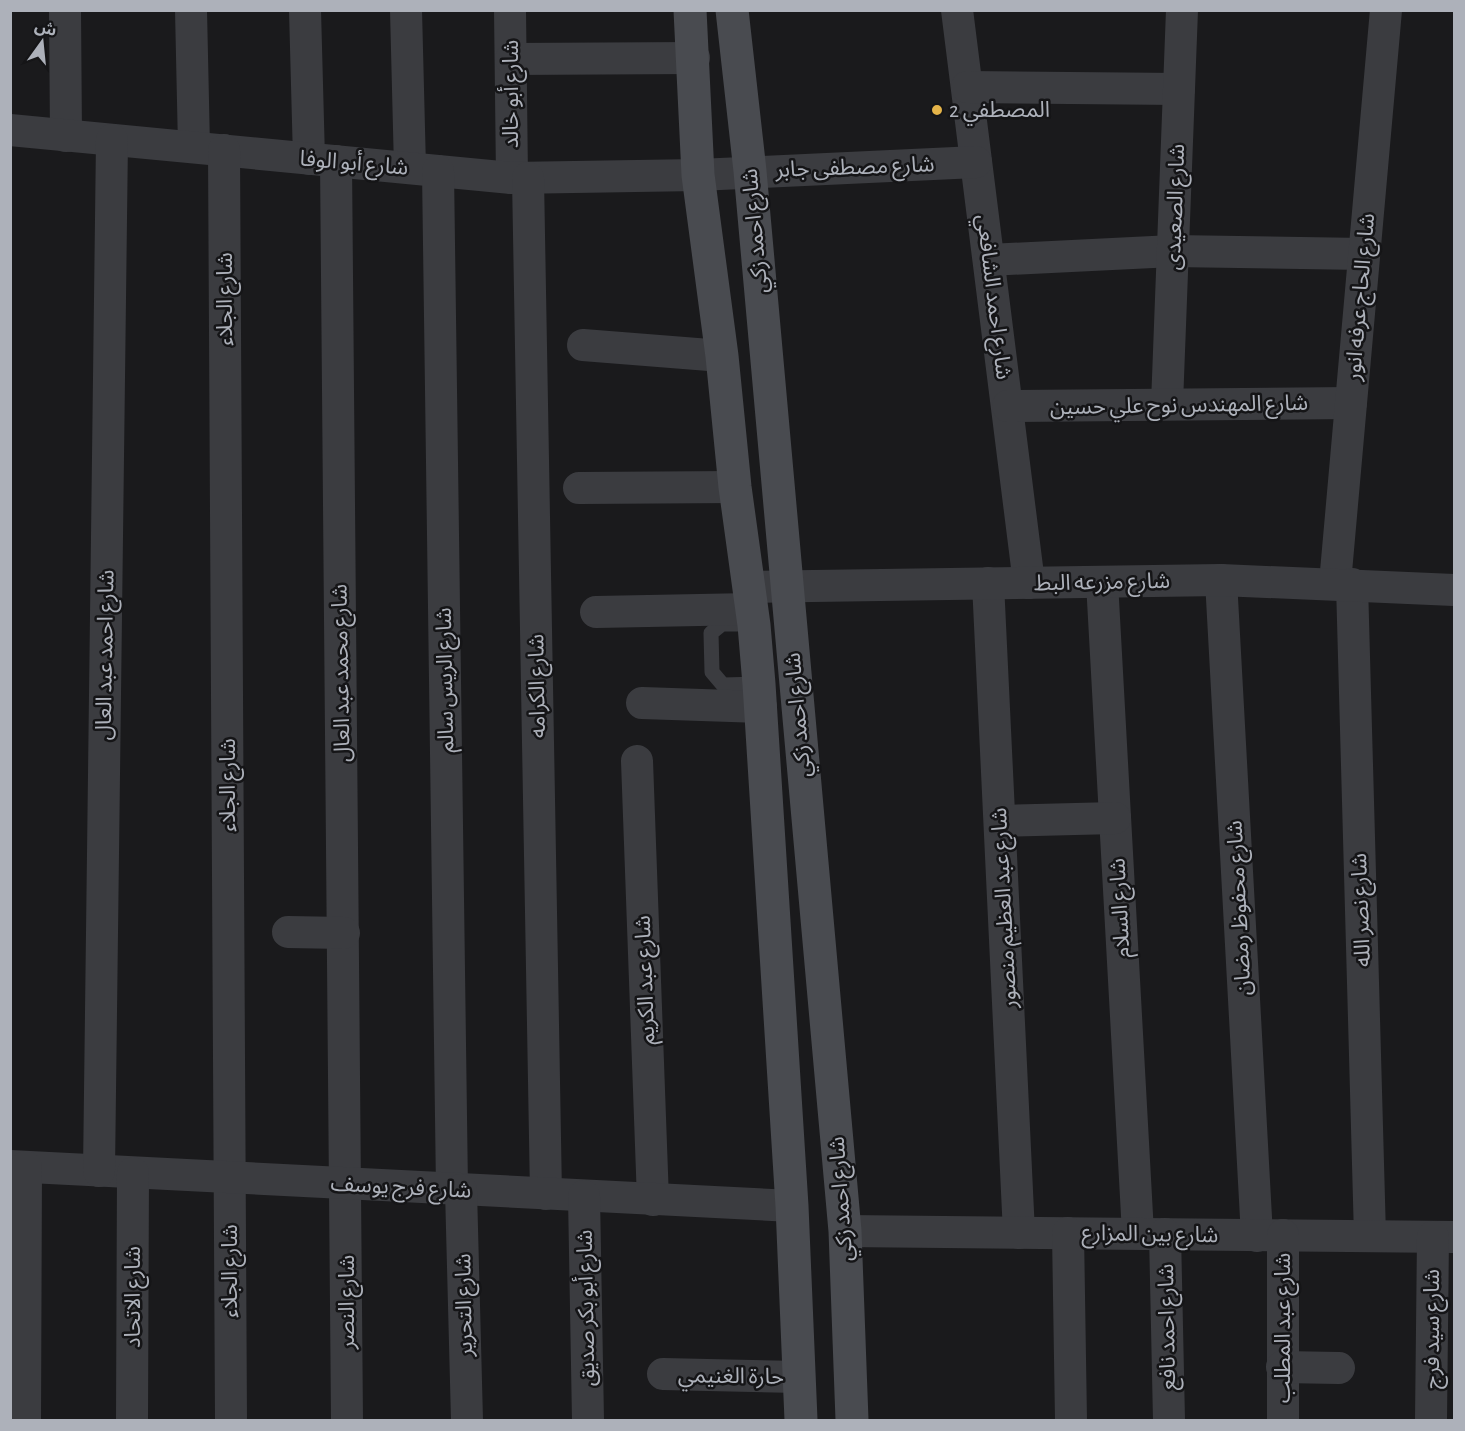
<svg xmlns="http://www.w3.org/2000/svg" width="1465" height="1431" viewBox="0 0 1465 1431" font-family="'Alegreya Sans','Noto Sans Arabic',sans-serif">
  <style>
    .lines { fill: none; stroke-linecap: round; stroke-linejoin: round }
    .lane { stroke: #3b3c40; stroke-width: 15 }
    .street { stroke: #3b3c40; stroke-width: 32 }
    .secondary { stroke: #494b50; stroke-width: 33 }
    .poi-dot { fill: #e5b449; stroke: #151517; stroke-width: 2 }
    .labels { text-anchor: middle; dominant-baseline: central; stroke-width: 5; stroke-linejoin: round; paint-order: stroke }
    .street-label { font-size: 22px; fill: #adb1ba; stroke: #151517 }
    .poi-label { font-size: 22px; fill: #adb1ba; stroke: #151517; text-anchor: start }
  </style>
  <rect width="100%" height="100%" fill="#1a1a1c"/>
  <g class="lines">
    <polyline class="lane" points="739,624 722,624 711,633 712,672 723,685 759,684"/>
    <g class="street">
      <polyline points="65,10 66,136"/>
      <polyline points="191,10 194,147"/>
      <polyline points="305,10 309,159"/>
      <polyline points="406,10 410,168"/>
      <polyline points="510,10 512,178"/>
      <polyline points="957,10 1029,583"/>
      <polyline points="511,59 694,58"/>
      <polyline points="967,87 1179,89"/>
      <polyline points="10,130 512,178 698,175 976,162"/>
      <polyline points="224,150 231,1420"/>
      <polyline points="336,161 347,1420"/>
      <polyline points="438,171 452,1189"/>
      <polyline points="528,178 546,1194"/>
      <polyline points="989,260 1173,251 1364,254"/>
      <polyline points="583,345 722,356"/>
      <polyline points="1167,404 1182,10"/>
      <polyline points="1008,406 1351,403"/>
      <polyline points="579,488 735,487"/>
      <polyline points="1221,580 1257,1236"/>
      <polyline points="1102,582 1138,1233"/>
      <polyline points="988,583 1019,1233"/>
      <polyline points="1335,583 1386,10"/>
      <polyline points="1352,584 1370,1236"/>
      <polyline points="749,587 1221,580 1454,590"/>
      <polyline points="596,612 751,609"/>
      <polyline points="642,703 761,707"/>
      <polyline points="637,761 653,1200"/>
      <polyline points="1000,821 1115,818"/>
      <polyline points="288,932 344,933"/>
      <polyline points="10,1166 792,1206"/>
      <polyline points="99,1171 112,140"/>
      <polyline points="461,1190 467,1420"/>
      <polyline points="584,1196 588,1420"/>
      <polyline points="845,1231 1454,1237"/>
      <polyline points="1068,1233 1071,1420"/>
      <polyline points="1165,1234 1169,1420"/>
      <polyline points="1283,1235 1283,1420"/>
      <polyline points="1282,1367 1339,1368"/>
      <polyline points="663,1374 799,1377"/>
      <polyline points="25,1420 26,1167"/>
      <polyline points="132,1420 133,1173"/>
      <polyline points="1431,1420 1433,1237"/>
    </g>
    <g class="secondary">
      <polyline points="690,10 698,175 722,356 735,487 754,625 759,684 792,1206 801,1420"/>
      <polyline points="732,10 750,171 845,1231 852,1420"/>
    </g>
  </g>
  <circle class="poi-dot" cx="937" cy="110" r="6"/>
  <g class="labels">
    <g class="street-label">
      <text transform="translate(511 94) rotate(-90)">شارع أبو خالد</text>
      <text transform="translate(354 163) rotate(5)">شارع أبو الوفا</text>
      <text transform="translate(855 167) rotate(-2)">شارع مصطفى جابر</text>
      <text transform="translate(1175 207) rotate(-88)">شارع الصعيدى</text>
      <text transform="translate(755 231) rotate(-95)">شارع احمد زكي</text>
      <text transform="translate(994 297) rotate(83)">شارع احمد الشافعي</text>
      <text transform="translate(1360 297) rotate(-85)">شارع الحاج عرفه انور</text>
      <text transform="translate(225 299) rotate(-90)">شارع الجلاء</text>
      <text transform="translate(1179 405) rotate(-1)">شارع المهندس نوح علي حسين</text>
      <text transform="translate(1102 582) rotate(-1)">شارع مزرعه البط</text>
      <text transform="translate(105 655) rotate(-89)">شارع احمد عبد العال</text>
      <text transform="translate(341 673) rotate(-91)">شارع محمد عبد العال</text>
      <text transform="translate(445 680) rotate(-91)">شارع الريس سالم</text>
      <text transform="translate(537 686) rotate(-91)">شارع الكرامه</text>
      <text transform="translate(798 715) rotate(-95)">شارع احمد زكي</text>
      <text transform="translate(228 785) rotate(-90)">شارع الجلاء</text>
      <text transform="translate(1004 908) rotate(-93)">شارع عبد العظيم منصور</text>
      <text transform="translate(1120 908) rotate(-93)">شارع السلام</text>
      <text transform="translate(1239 908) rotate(-93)">شارع محفوظ رمضان</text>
      <text transform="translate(1361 910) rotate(-92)">شارع نصر الله</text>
      <text transform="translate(645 980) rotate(-92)">شارع عبد الكريم</text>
      <text transform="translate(401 1187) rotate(3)">شارع فرج يوسف</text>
      <text transform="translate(841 1199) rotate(-94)">شارع احمد زكي</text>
      <text transform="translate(1150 1234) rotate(1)">شارع بين المزارع</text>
      <text transform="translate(230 1271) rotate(-90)">شارع الجلاء</text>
      <text transform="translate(133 1297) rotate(-90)">شارع الاتحاد</text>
      <text transform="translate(347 1302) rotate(-90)">شارع النصر</text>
      <text transform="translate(464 1305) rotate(-91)">شارع التحرير</text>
      <text transform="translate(586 1308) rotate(-91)">شارع أبو بكر صديق</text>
      <text transform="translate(1167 1327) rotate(-91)">شارع احمد نافع</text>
      <text transform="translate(1283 1328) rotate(-90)">شارع عبد المطلب</text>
      <text transform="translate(1432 1329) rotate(-90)">شارع سيد فرج</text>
      <text transform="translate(731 1376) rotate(1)">حارة الغنيمي</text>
    </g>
    <g class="poi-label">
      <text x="949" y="110">المصطفي 2</text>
    </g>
  </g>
  <rect width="1465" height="1431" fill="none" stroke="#adb1ba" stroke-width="24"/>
  <g transform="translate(42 42) rotate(15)" stroke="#151517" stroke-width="4.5" paint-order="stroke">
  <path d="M0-4.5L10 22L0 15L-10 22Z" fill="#adb1ba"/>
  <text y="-9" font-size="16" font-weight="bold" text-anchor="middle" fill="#adb1ba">ش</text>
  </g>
</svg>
